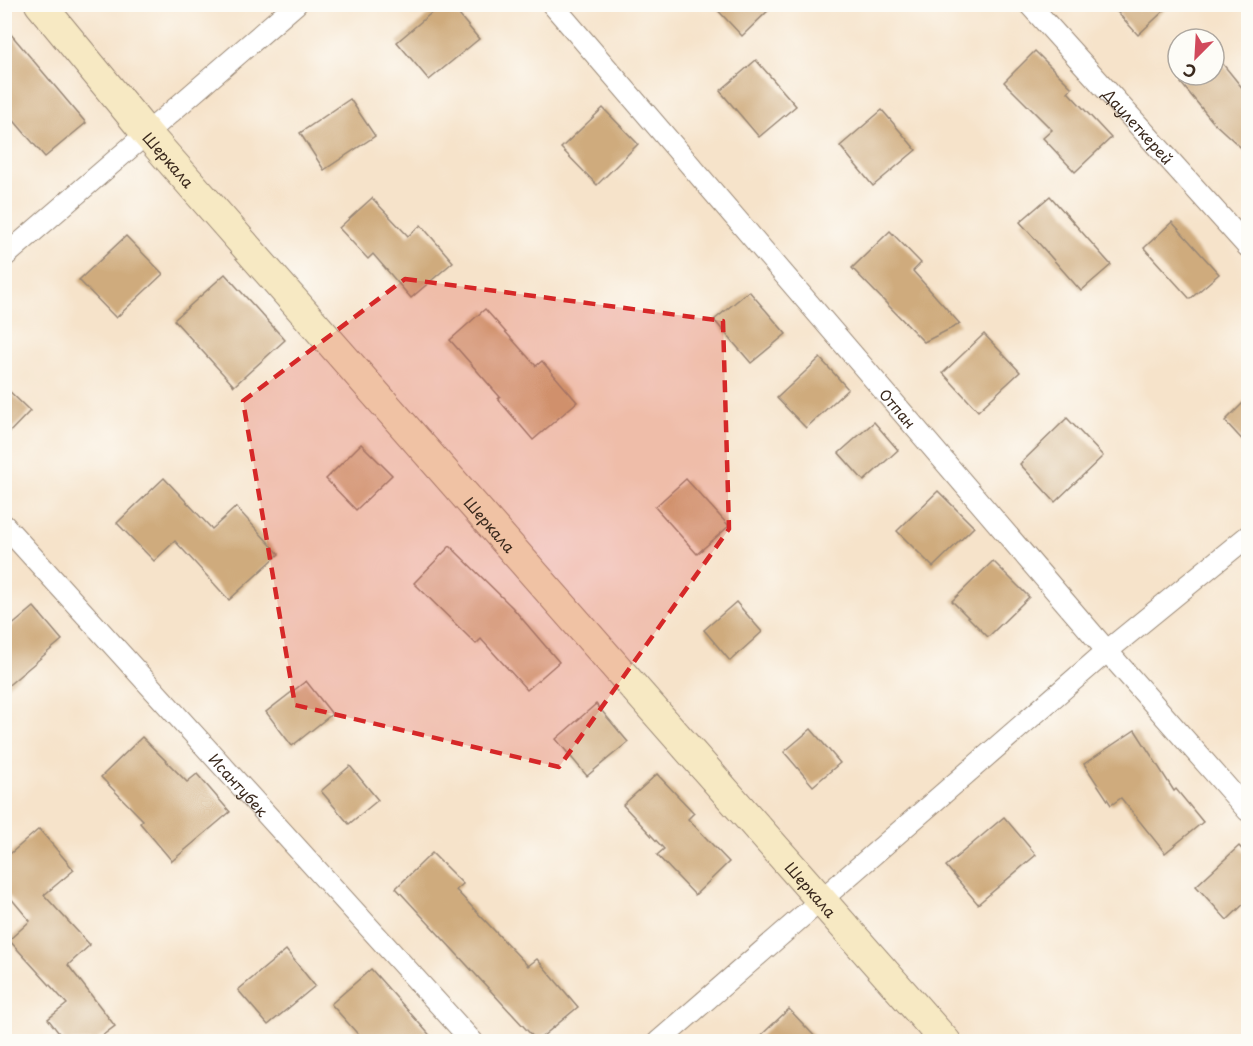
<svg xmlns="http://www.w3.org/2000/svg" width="1253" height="1046" viewBox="0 0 1253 1046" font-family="'Playpen Sans',sans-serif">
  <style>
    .building { fill: #cfab7d }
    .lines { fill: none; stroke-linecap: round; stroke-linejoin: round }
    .street-casing { stroke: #988674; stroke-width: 23 }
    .secondary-casing { stroke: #988674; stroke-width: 32 }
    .street { stroke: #fff; stroke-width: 21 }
    .secondary { stroke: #f7e9c3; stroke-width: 30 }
    .marked { fill: #d62828; fill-opacity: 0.2; stroke: #d62828; stroke-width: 4.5; stroke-dasharray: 12 8; stroke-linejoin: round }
    .labels { text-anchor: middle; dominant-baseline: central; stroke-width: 6; stroke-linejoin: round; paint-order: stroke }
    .street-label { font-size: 15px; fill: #3b2a1e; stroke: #fdfcf7 }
  </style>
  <rect width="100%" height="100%" fill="#fdfcf7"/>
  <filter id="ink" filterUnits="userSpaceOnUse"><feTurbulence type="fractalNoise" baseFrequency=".0167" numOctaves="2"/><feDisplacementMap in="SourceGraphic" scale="12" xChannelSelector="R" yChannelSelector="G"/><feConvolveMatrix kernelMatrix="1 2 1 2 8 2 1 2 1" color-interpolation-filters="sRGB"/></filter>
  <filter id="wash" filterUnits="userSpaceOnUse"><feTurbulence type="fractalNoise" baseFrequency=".008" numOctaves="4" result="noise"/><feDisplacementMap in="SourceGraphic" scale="24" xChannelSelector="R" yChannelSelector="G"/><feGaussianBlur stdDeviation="1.35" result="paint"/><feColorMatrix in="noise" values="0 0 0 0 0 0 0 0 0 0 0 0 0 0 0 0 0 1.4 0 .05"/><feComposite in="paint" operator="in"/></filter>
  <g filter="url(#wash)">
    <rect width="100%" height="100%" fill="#f6e3ca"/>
    <g id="blocks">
      <g class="building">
        <polygon points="442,4 450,4 479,39 429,80 397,42"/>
        <polygon points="712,4 775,4 742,36"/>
        <polygon points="1110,4 1171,4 1138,35"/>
        <polygon points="4,26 86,123 45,157 4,109"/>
        <polygon points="1035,51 1072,88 1068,92 1111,138 1075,172 1043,138 1052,130 1004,82"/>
        <polygon points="1214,53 1248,95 1248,154 1213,122 1181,83 1190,75 1214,75"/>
        <polygon points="756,60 796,106 759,137 720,91"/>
        <polygon points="350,99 375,136 324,170 300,133"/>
        <polygon points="603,108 638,144 597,185 561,148"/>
        <polygon points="882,110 916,150 873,186 840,146"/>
        <polygon points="1050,196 1111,265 1081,291 1020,222"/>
        <polygon points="372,198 408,236 421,225 453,262 411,298 373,254 368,259 339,228"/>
        <polygon points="1172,222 1219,274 1190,299 1144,248"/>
        <polygon points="890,231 921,263 913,271 960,324 924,342 852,268"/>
        <polygon points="126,236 163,274 116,318 79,280"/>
        <polygon points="225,274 285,340 234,386 174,320"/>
        <polygon points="749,291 786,334 751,363 714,320"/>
        <polygon points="485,309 536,366 542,361 577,402 533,440 498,399 500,397 450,340"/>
        <polygon points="984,334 1020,372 978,411 943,373"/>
        <polygon points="820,358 848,389 806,428 777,398"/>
        <polygon points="4,386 30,411 4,438"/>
        <polygon points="1248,398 1248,446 1225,421"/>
        <polygon points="1067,418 1103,456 1055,502 1020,464"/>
        <polygon points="874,422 898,450 864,481 839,453"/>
        <polygon points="361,444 392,475 356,510 326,479"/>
        <polygon points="164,478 212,529 236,507 279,554 229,600 175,541 154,561 117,523"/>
        <polygon points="686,479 729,526 697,554 655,507"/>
        <polygon points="938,491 974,527 933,567 897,531"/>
        <polygon points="450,546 512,607 559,662 527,690 481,639 476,644 414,583"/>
        <polygon points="993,561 1029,597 988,637 952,601"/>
        <polygon points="736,602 762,632 730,661 704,630"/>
        <polygon points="34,607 62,640 4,689 4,632"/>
        <polygon points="306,681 332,714 292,746 266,712"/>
        <polygon points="596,704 628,742 587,776 556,739"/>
        <polygon points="811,729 840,763 813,786 784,752"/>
        <polygon points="1135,730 1174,791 1176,789 1203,822 1165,853 1121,798 1111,805 1084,764"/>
        <polygon points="142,737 187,782 197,774 230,812 172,861 140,823 143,820 101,777"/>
        <polygon points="350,766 378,800 349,824 321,791"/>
        <polygon points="657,774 694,813 688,819 729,862 695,895 657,855 664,849 623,805"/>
        <polygon points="1004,817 1036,855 978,904 946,866"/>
        <polygon points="39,829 74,870 44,895 90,945 68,965 115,1026 95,1041 65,1041 48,1019 67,1004 9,940 30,921 4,890 4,859"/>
        <polygon points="1239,846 1248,856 1248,900 1227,920 1196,886"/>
        <polygon points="432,853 463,884 456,890 528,966 537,959 578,1007 537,1041 396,888"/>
        <polygon points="286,950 315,986 268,1025 238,990"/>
        <polygon points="371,969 435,1041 364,1041 331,1004"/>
        <polygon points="789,1009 819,1041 755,1041"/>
      </g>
    </g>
  </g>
  <g filter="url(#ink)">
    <use href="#blocks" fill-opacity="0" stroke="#988674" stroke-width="1.5"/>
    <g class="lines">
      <g class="street-casing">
        <g id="street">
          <path id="s1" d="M552 4 1107 651 1248 811"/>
          <path id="s2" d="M1029 4 1248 247"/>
          <polyline points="4,257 296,4"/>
          <path id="s3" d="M4 525 473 1042"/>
          <polyline points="658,1042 1107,651 1248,536"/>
        </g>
      </g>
      <g class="secondary-casing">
        <g id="secondary">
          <path id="s4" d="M40 4 147 134 946 1042"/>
        </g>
      </g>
      <use href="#street" class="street"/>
      <use href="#secondary" class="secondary"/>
    </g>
  </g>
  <path class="marked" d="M405 279 723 321 729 529 559 767 295 705 243 401Z"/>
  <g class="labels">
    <g class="street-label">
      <text stroke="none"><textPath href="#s2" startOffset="164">Даулеткерей</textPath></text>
      <text stroke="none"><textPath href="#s4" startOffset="202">Шеркала</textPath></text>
      <text stroke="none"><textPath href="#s1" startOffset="532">Отпан</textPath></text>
      <text stroke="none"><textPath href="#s4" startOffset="688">Шеркала</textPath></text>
      <text stroke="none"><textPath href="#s3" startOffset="350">Исантубек</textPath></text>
      <text stroke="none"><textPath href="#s4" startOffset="1174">Шеркала</textPath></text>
    </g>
  </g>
  <rect width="1253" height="1046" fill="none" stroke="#fdfcf7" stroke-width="24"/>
  <g transform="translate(1196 57) rotate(204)"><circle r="28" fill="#fdfcf7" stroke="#afa8a0" stroke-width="1.5"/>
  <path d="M0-4.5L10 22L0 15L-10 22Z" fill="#d1495b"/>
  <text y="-9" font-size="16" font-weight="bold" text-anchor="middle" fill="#3b2a1e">С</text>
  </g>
</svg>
